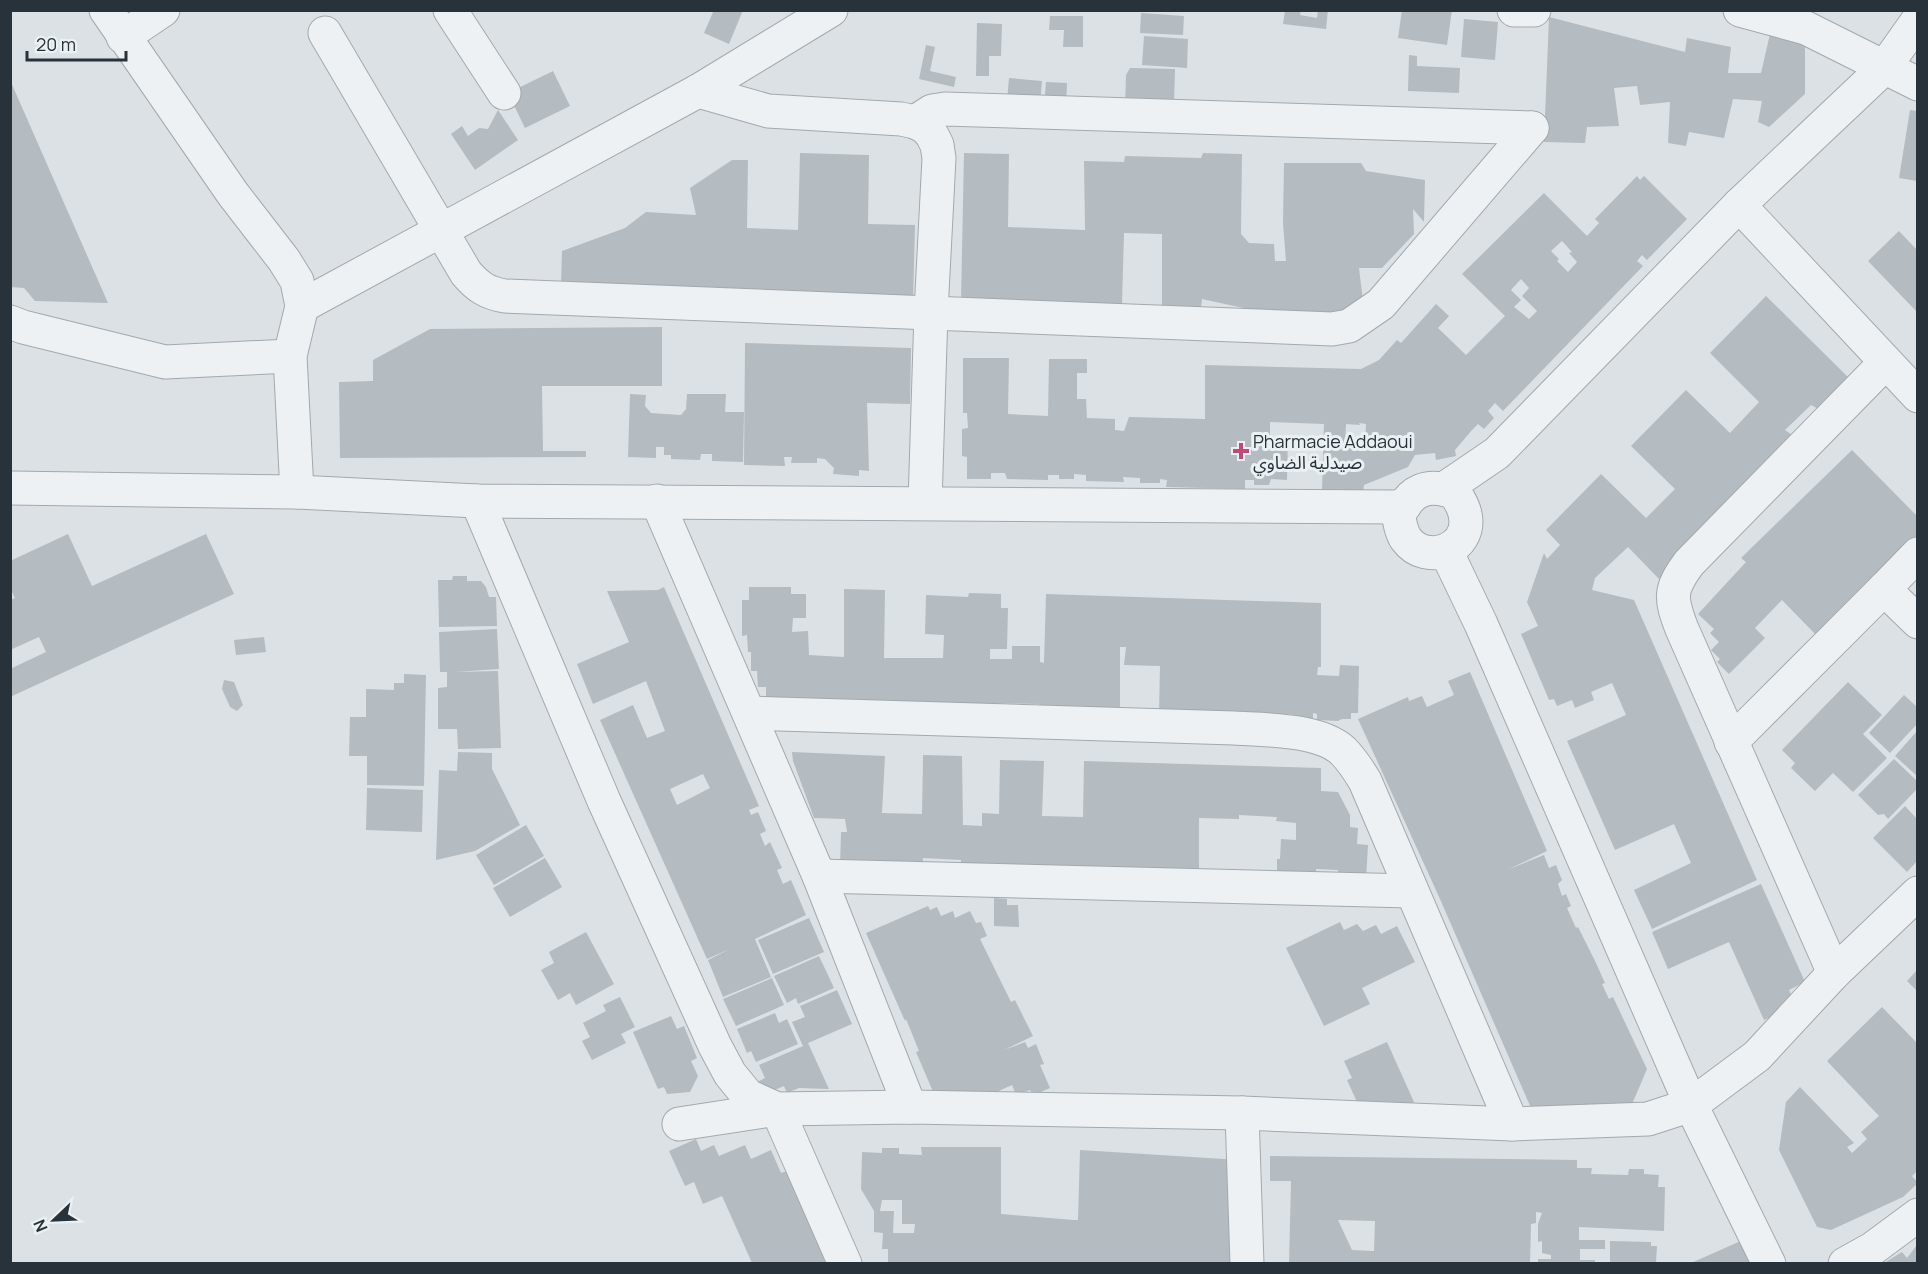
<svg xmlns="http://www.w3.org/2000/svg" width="1928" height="1274" viewBox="0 0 1928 1274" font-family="Manrope,'Noto Sans Arabic',sans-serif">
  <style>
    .building { fill: #b4bcc1; fill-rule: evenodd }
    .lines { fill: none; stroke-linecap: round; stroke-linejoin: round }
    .minor-casing { stroke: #a2a9ae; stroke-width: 35 }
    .minor { stroke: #eef1f4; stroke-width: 33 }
    .poi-dot { fill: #c24974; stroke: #ebf0f3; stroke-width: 2 }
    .labels { text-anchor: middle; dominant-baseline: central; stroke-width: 6; stroke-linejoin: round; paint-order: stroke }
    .poi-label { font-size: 18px; fill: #27323a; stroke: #ebf0f3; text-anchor: start }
  </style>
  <rect width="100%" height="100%" fill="#dce1e5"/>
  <g class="building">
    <polygon points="714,10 743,10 729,44 704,33"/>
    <polygon points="1285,10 1301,10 1300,15 1317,18 1318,10 1328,10 1326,29 1283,24"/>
    <polygon points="1402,10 1452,10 1447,45 1398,38"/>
    <polygon points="1141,13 1184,16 1183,35 1140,33"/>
    <polygon points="1050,16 1083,16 1083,47 1063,47 1064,30 1049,30"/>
    <polygon points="1549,17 1685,52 1687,38 1731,47 1728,73 1761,73 1770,34 1777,25 1805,46 1805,94 1769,127 1758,122 1762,101 1733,99 1724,138 1689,132 1686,146 1668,143 1670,102 1640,105 1637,86 1614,88 1619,126 1587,127 1585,143 1544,142"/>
    <polygon points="1464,19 1498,22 1495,60 1461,57"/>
    <polygon points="977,23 1002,24 1001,56 989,56 989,76 976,76"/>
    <polygon points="1144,36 1188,39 1187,68 1142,65"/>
    <polygon points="926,45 935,47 930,71 956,77 954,87 919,79"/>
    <polygon points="1409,55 1417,56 1417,66 1460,68 1459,93 1408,91"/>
    <polygon points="1130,68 1175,69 1174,104 1125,110 1126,75"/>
    <polygon points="553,71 570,106 525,128 508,93"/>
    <polygon points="1009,78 1042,81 1040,104 1007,101"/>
    <polygon points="10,80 108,303 35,301 24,288 10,287"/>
    <polygon points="1046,82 1067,83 1066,108 1044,107"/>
    <polygon points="498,110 518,140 475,170 451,134 462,126 468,136 479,128 488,129"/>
    <polygon points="1910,110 1917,111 1917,181 1899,178"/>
    <polygon points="800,153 869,155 868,224 915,225 913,302 561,284 562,251 625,228 646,212 696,215 690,188 732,160 748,160 747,228 798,230"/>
    <polygon points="964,153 1009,154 1008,227 1085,230 1084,161 1124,162 1125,156 1201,158 1203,153 1242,154 1241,234 1249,243 1274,244 1275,261 1286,261 1283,223 1284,163 1361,163 1366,171 1425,180 1424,222 1413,209 1414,234 1382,268 1359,268 1363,301 1343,318 1248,318 1248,309 1202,299 1201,308 1162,306 1162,234 1124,233 1122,305 961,300"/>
    <path d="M1637 176 1640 180 1644 176 1687 219 1647 260 1642 255 1637 261 1643 266 1503 411 1495 403 1488 411 1494 418 1484 429 1478 424 1472 430 1455 450 1456 456 1436 460 1435 453 1415 455 1408 467 1364 485 1363 492 1322 491 1324 424 1270 422V438L1288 439 1287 480 1271 479 1269 485H1254V480H1245V489L1166 487 1167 480 1160 479V483H1140V478L1123 477 1124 482 1086 481V475L1074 474V479H1059V475H1048V480L1007 479 1005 473H991V479H967V457L962 456V429L968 428 967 413H963V358H1009L1008 414 1048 416 1049 359H1087V373H1077V399H1086L1087 418 1115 419V430L1124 431 1129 417 1205 419V365L1361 369 1379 360 1397 340 1401 343 1436 304 1449 316 1438 328 1466 355 1505 316 1462 274 1544 193 1587 236 1599 223 1595 219ZM1562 241 1572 252 1569 253 1577 262 1568 272 1557 261 1559 259 1551 251ZM1521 279 1529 288 1522 296 1537 311 1529 319 1514 307 1521 300 1511 290ZM1359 423 1366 424 1365 446 1345 445 1346 424 1360 425Z"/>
    <polygon points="1899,231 1917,250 1917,312 1868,261"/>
    <polygon points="1766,296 1852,381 1822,411 1811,405 1785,430 1795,437 1768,469 1659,579 1628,547 1595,578 1592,590 1634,600 1757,880 1652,929 1634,890 1691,863 1674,824 1615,850 1567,741 1626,715 1612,683 1591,692 1594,700 1575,708 1572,700 1557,706 1554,699 1549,700 1521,634 1538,626 1527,602 1544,553 1547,559 1560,545 1546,530 1601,474 1646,518 1675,489 1631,446 1686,390 1730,433 1759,402 1710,353"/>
    <polygon points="662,327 662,386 542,386 543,451 586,451 586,457 340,458 339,382 373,381 373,360 430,329"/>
    <polygon points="745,343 911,348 910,404 867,403 869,471 859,470 859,476 833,474 834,468 825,459 817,458 817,463 791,463 792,457 784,457 785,466 744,465"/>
    <polygon points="630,394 646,395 645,406 651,413 681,415 686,409 687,394 726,394 725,412 744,412 743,462 712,461 712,454 701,454 700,460 671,459 671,455 664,455 664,447 656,447 656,458 628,457"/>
    <polygon points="1852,450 1917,516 1917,536 1818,637 1782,600 1755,628 1765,638 1729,674 1717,662 1720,659 1711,650 1719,642 1710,633 1714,629 1698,614 1746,562 1741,558"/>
    <polygon points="68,534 92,586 206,534 234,594 10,697 10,669 46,652 39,637 10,650 10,600 15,598 10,588 10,561"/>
    <polygon points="453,576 467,576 467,581 481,581 486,587 489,597 496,597 497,626 439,627 438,580 452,580"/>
    <path d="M664 587 759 806 749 810 751 815 758 812 766 831 760 834 765 846 770 842 782 868 777 870 783 884 791 880 806 915 755 939 771 977 723 997 708 960 730 949 707 959 600 720 633 705 647 738 665 731 646 681 593 704 577 664 629 642 607 591 658 590ZM703 774 710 788 677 805 670 789Z"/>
    <polygon points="749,587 791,587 791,594 806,594 806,618 793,618 792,632 808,631 809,655 844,657 844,589 885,590 884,658 943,658 944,635 925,634 926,595 968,597 969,593 1001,594 1001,608 1008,608 1007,649 990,649 990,659 1012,659 1012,646 1040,646 1040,662 1044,663 1046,594 1321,603 1321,667 1318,667 1317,675 1339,676 1340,665 1359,666 1358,713 1351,713 1351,719 1342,719 1338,721 1317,720 1317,714 1313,713 1313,719 1292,718 1292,714 1281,714 1280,718 1159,714 1160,666 1124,665 1126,647 1120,647 1120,712 1043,711 1039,704 999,703 1000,709 766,706 766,687 758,687 757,671 751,671 751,652 748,652 747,635 742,636 742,600 749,600"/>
    <polygon points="497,629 499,669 455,672 498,671 501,748 458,749 457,729 438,729 438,688 447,687 447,672 440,672 439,632"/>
    <polygon points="264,637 266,652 236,655 234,640"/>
    <polygon points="1470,672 1547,851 1507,870 1544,855 1549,868 1556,865 1562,880 1558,884 1562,896 1566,894 1571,906 1567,908 1576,928 1578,927 1596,963 1605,983 1602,984 1609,999 1613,997 1647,1069 1627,1116 1534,1115 1440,899 1358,719 1408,697 1409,701 1422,696 1427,707 1454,695 1448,681"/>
    <polygon points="404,674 426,675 424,786 367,785 367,756 349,756 350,717 366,717 366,689 394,690 394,683 404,683"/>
    <polygon points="224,680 234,682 243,705 237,711 230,707 222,689"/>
    <polygon points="1848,682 1882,715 1863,734 1887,758 1853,792 1833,773 1815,791 1791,768 1795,763 1782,750"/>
    <polygon points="1904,695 1917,707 1917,724 1890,753 1869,733"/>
    <polygon points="1917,731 1917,776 1895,756"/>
    <polygon points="458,752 492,753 492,769 520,825 475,851 436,860 439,770 457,771"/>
    <polygon points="792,752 885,756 882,813 922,814 923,755 962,756 963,825 982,826 982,813 999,814 1000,760 1044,761 1042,816 1083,817 1084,761 1321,768 1321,791 1338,792 1350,815 1350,827 1358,828 1357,844 1368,845 1366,880 1338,879 1338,870 1316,869 1317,880 1277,879 1277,859 1280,859 1281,839 1296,840 1296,823 1276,821 1277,817 1239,815 1239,819 1199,818 1199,874 961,867 961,860 923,858 922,871 840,868 841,832 847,832 845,819 814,818 793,761"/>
    <polygon points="1894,759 1917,781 1917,789 1888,819 1884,814 1878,815 1858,795"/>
    <polygon points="367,788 423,790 422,832 366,830"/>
    <polygon points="1905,806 1917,819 1917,861 1907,872 1873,838"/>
    <polygon points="526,825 544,856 494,885 476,855"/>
    <polygon points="545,858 562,887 510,917 493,888"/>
    <polygon points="1761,884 1805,982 1789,990 1794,1001 1790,1009 1764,1020 1729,942 1668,969 1652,932"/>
    <polygon points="994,898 1007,899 1007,905 1018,905 1019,927 994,926"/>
    <polygon points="928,906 930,910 937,907 941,916 953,911 955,918 970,911 976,923 981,922 987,936 980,939 1011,1002 1015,1000 1033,1036 1004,1050 1025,1042 1028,1048 1036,1044 1044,1064 1040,1065 1050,1088 1034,1095 1030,1090 1016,1095 1012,1085 981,1099 937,1101 916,1052 919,1051 906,1019 905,1021 866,933"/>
    <polygon points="809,918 824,952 773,974 758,940"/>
    <polygon points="1340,922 1344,930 1357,924 1363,931 1376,925 1381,934 1397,926 1415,962 1362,988 1370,1004 1324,1026 1286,948"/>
    <polygon points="586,932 614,984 576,1005 570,993 558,1000 541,970 554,963 549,952"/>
    <polygon points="819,956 834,988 798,1004 796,998 787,1003 774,976"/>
    <polygon points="1917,970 1917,991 1907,981"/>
    <polygon points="772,978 784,1005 736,1026 723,999"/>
    <polygon points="837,990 852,1024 808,1043 829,1089 799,1088 787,1093 784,1086 765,1094 759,1081 765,1078 759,1065 803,1046 792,1022 805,1017 800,1006"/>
    <polygon points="620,997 635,1027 621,1034 626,1043 592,1060 582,1041 590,1037 583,1023 606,1011 603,1005"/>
    <polygon points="1882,1007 1917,1043 1917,1171 1912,1176 1918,1183 1903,1197 1831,1230 1817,1227 1779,1150 1786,1102 1800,1087 1854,1143 1847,1147 1852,1153 1867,1139 1861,1132 1879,1116 1827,1061"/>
    <polygon points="775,1013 779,1023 787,1019 798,1044 756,1062 751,1051 747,1053 737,1029"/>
    <polygon points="671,1016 677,1029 684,1026 697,1058 691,1061 698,1076 690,1092 667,1094 664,1087 658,1089 633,1032"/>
    <polygon points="1387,1042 1414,1102 1399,1109 1396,1102 1385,1107 1380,1101 1367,1107 1364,1101 1358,1104 1347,1080 1352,1078 1344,1061"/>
    <polygon points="696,1139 701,1151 714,1145 719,1156 745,1145 751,1159 771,1150 781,1173 790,1170 832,1263 752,1263 722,1196 703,1204 694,1182 685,1186 669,1151"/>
    <path d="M921 1147H1001V1214L1074 1220H1078L1080 1150 1240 1160V1263H888V1249H882L883 1233 874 1232V1211L861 1189 862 1152 882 1153V1148H899V1154L922 1155ZM882 1200H902V1224H915L914 1233H893L894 1211H880Z"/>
    <path d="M1270 1156 1577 1160V1168H1592L1591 1174 1628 1175 1629 1169H1644V1174L1659 1175 1658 1187H1665L1664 1231 1579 1227V1240H1605V1249H1580V1260H1595V1263H1538V1259H1551V1255L1542 1253V1241L1538 1242V1224L1542 1213 1536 1212V1223L1531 1224 1530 1263H1289L1291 1181H1270ZM1338 1220 1375 1221 1374 1251 1352 1250Z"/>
    <polygon points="1743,1240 1754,1263 1691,1263"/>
    <polygon points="1610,1241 1651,1242 1651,1246 1657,1246 1656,1262 1610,1263"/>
    <polygon points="1917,1245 1917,1263 1884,1263 1902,1252 1907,1258"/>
  </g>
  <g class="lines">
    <g class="minor-casing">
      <g id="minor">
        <polyline points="106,10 233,194 284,260 297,281 302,306 290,356 297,492"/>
        <polyline points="450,10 504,93"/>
        <polyline points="1514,10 1534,10"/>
        <polyline points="1740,10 1806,28 1918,84"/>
        <path d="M325 33 466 273C478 287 487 293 505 296L1332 329 1349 326 1381 304 1532 128"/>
        <polyline points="123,37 163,10"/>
        <polyline points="698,91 768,111 901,119 915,122 925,127 932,135 937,145 939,158 931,312 925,503"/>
        <polyline points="915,122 932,111 945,109 1532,128"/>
        <polyline points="1739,205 1918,396"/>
        <polyline points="302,306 698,91 831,10"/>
        <polyline points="10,322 23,327 165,362 290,356"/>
        <polyline points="1450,485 1497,453 1739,205 1884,68 1918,20"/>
        <path d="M1450 485C1455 494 1463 503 1465 514 1473 549 1426 567 1406 539 1400 530 1399 517 1397 507L1403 508C1412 491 1427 485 1446 490Z"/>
        <polyline points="10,488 297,492 477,501 1397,507"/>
        <polyline points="477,501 604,801 715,1046 730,1074 748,1096 777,1109 910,1107 1242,1113 1512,1124 1648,1119 1691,1105 1757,1056 1834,973 1918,893"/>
        <polyline points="657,501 819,876 910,1107"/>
        <polyline points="1446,551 1481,624 1691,1105 1769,1264"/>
        <polyline points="1918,554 1884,589 1918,622"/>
        <path d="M749 713 1234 728C1266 730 1319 729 1343 751 1352 760 1359 771 1365 781L1512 1124"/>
        <polyline points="1731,742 1884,589"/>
        <polyline points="819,876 1411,891"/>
        <path d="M1834 973 1682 629C1670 598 1669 590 1689 563L1885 363"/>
        <polyline points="1242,1113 1247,1264"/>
        <polyline points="679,1124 777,1109 845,1264"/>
        <polyline points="1845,1264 1872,1249 1918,1215"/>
      </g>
    </g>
    <use href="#minor" class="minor"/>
  </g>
  <path class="poi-dot" d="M1238 442h6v6h6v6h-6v6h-6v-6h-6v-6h6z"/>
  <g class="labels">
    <g class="poi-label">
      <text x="1253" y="441">Pharmacie Addaoui<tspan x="1253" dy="21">صيدلية الضاوي</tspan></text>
    </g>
  </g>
  <rect width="1928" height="1274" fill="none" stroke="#27323a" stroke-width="24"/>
  <g transform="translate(54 1220) rotate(247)" stroke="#ebf0f3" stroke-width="4.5" paint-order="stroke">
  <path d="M0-4.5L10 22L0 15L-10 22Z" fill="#27323a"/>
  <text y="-9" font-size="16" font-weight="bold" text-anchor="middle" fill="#27323a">N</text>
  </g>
  <path d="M27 51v9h99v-9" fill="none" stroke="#27323a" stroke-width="3"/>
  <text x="36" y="51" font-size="18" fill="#27323a" stroke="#ebf0f3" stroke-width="4.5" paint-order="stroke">20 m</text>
</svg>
